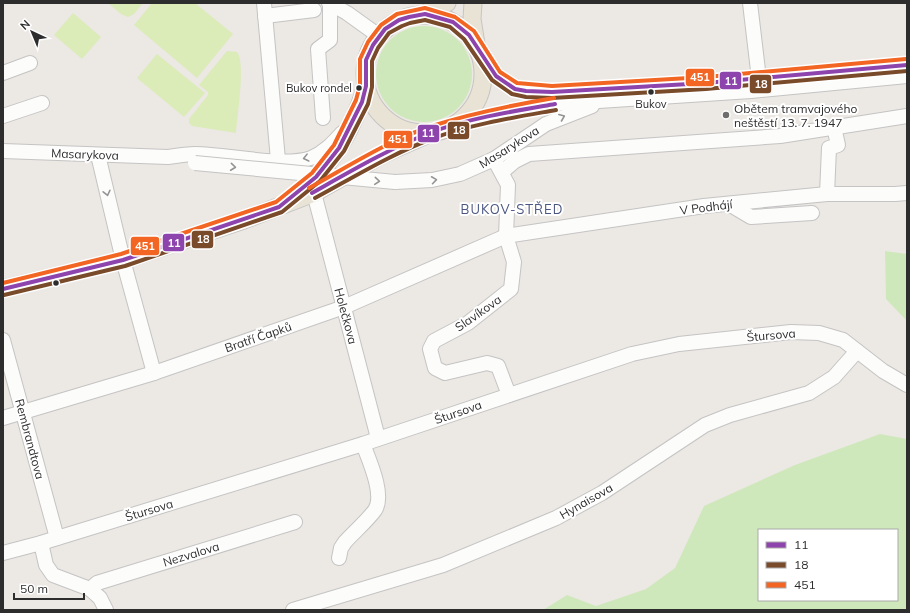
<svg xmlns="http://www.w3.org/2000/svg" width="910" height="613" viewBox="0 0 910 613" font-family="Mulish,sans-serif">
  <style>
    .green { fill: #cfe8bb; fill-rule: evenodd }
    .pitch { fill: #dbecb9 }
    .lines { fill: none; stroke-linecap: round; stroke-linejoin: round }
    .minor-casing { stroke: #c5c4c4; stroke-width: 16 }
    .major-casing { stroke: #c6c5c3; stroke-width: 19 }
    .minor { stroke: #fcfcfb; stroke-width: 14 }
    .major { stroke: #e9e3d5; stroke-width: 17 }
    .minor-bridge-casing { stroke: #c5c4c4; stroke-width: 16; stroke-linecap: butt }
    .minor-bridge { stroke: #fcfcfb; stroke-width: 14 }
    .bus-1-casing { stroke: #fff; stroke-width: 7 }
    .bus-2-casing { stroke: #fff; stroke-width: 7 }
    .bus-3-casing { stroke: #fff; stroke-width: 7 }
    .bus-1 { stroke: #8e44ad; stroke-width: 4 }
    .bus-2 { stroke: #7a4b2a; stroke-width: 4 }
    .bus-3 { stroke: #f26522; stroke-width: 4 }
    .oneway { stroke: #949494 }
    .bus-dot { fill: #2d2d2d; stroke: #fff; stroke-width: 1.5 }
    .poi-dot { fill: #706e6d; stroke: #fff; stroke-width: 1.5 }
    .labels { text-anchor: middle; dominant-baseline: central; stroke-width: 4; stroke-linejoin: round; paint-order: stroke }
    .bus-label { font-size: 11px; fill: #2d2d2d; stroke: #fff; text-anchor: end }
    .poi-label { font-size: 12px; fill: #2d2d2d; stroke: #fff; text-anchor: start }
    .street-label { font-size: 12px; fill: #2d2d2d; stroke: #fff }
    .neighbourhood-label { font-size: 13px; letter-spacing: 1px; fill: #4a5681; stroke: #fff }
    .line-badge { stroke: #fff; stroke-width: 1.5 }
    .badge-label { font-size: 11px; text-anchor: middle; font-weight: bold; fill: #fff }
  </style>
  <rect width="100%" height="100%" fill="#ece8e4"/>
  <g class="green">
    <circle cx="424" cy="74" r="48"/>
    <polygon points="885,251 907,254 907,321 886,299"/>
    <path d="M880 434 907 439V610H543L567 595 596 606 646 589 675 568 704 506 795 465ZM759 530H897V600H759Z"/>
  </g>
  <g class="pitch">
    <polygon points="108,3 143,3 134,14 128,17 121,14"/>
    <polygon points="152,3 195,3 233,34 197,78 134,25"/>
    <polygon points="73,13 101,37 82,59 54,35"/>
    <path d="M227 51 237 52C246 62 237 117 236 133L192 126 189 123V119L208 95V92L199 85Z"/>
    <polygon points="157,54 205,93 184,117 137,78"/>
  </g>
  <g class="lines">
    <g class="minor-casing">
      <g id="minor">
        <polyline points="264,3 278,160"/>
        <polyline points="329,3 347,13 379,36"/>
        <polyline points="750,3 759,79"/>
        <polyline points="265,16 314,10"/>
        <path d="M481 55C497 79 509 90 539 92L706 83 907 65"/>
        <polyline points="3,73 30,63"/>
        <polyline points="3,116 42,103"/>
        <polyline points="323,118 318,49 330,40 330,3"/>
        <polyline points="451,126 528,107 553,104 751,91 907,76"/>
        <path d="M3 151 168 157C177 156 186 154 195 154 227 154 282 168 311 158 324 153 333 143 342 133"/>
        <polyline points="98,155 123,260 154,373"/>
        <polyline points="494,159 508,185 506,236 514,262 511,289 468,323 434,341 430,349 435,368 445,373 487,363 498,366 509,395"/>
        <polyline points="502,172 515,161 529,154 780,136 907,116"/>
        <polyline points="395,182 432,180 460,174 494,159 546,124 592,106"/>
        <polyline points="314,193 378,438"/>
        <polyline points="827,194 829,148 838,145 834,127"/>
        <polyline points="729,204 751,217 812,213"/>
        <polyline points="3,340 57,538"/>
        <polyline points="3,418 154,373 344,307 506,236 704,206 827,194 895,194 907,193"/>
        <polyline points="41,543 46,565 53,575 90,589 100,598 106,610"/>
        <polyline points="3,553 41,543 363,444 632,354 679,344 791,332 819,333 843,340 883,371 907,385"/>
        <path d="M339 558 341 548 345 542C355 531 367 521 375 510 385 495 369 460 363 444"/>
        <polyline points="90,589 97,583 295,522"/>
        <polyline points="293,610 443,565 556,518 602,493 705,425 730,415 809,393 834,377 857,351"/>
      </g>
    </g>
    <g class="major-casing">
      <g id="major">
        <polyline points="473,3 472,19 476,44"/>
        <polyline points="425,14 447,3"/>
        <circle cx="424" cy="74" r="59"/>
        <path d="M308 184C337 158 355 123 366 86"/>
        <polyline points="3,289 123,260 244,220 314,193 383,154 433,132"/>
      </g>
    </g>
    <use href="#minor" class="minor"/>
    <use href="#major" class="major"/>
    <g class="minor-bridge-casing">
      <polyline id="minor-bridge" points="195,163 395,182"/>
    </g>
    <use href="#minor-bridge" class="minor-bridge"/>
    <g class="bus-1-casing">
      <g id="bus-1">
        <path d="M312 193C351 171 390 148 432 132 470 118 515 111 555 104"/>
        <polyline points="3,289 123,260 279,207 316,177 339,148 362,102 366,86 366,60 373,45 385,29 399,20 409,17 425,14 453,22 469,35 496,76 515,89 526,91 552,92 706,83 907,65"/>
      </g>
    </g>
    <g class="bus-2-casing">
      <g id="bus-2">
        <path d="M315 198C354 177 393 153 434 138 472 124 517 117 556 110"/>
        <polyline points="4,295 125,266 282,212 320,181 344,151 368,104 372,87 372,61 378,48 389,33 402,26 410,23 425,20 450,27 464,39 492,80 512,94 526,97 552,98 706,89 907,71"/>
      </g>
    </g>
    <g class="bus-3-casing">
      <g id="bus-3">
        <path d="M309 188C349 166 389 140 432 126 472 113 513 105 554 98"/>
        <polyline points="3,283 121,254 276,202 312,173 334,145 356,100 360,85 360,59 368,42 381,25 397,14 425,8 455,17 474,31 500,72 517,83 552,86 706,77 906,59"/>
      </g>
    </g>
    <use href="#bus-1" class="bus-1"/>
    <use href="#bus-2" class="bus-2"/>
    <use href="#bus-3" class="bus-3"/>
  </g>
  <defs><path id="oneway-chevron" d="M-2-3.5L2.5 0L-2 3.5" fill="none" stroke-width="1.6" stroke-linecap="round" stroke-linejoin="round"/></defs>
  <g class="oneway">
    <use href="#oneway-chevron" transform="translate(562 117) rotate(-22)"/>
    <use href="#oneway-chevron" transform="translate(306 158) rotate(166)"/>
    <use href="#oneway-chevron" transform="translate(233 167) rotate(6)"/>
    <use href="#oneway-chevron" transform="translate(434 180) rotate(-8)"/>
    <use href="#oneway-chevron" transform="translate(377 181) rotate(5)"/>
    <use href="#oneway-chevron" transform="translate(107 193) rotate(77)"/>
  </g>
  <g class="bus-dot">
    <circle cx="359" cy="88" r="3.5"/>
    <circle cx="651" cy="92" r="3.5"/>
    <circle cx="56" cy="283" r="3.5"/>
  </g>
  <circle class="poi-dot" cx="726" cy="115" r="4"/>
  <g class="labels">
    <g class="bus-label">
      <text x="352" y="88">Bukov rondel</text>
      <text x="651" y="104" text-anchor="middle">Bukov</text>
    </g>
    <g class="poi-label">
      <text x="734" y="108">Obětem tramvajového<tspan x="734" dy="14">neštěstí 13. 7. 1947</tspan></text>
    </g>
    <g class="street-label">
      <text transform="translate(509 147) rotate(-32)">Masarykova</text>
      <text transform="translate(85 154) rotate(2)">Masarykova</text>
      <text transform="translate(706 207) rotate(-7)">V Podhájí</text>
      <text transform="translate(478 313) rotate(-35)">Slavíkova</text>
      <text transform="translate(346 316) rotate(75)">Holečkova</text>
      <text transform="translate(771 335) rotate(-5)">Štursova</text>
      <text transform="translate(258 337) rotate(-19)">Bratří Čapků</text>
      <text transform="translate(458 412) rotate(-19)">Štursova</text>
      <text transform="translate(30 439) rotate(75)">Rembrandtova</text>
      <text transform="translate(586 501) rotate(-30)">Hynaisova</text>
      <text transform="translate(149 510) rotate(-17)">Štursova</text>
      <text transform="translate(191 554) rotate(-17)">Nezvalova</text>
    </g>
    <g class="neighbourhood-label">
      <text x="512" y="209">BUKOV-STŘED</text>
    </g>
  </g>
  <g class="line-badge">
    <rect x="685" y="68" width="30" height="19" rx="4" fill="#f26522"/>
    <rect x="719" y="71" width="23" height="19" rx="4" fill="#8e44ad"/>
    <rect x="749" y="74" width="23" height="20" rx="4" fill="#7a4b2a"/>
    <rect x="447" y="121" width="23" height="19" rx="4" fill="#7a4b2a"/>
    <rect x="417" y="124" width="23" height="19" rx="4" fill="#8e44ad"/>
    <rect x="383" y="130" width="30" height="19" rx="4" fill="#f26522"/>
    <rect x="191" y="230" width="23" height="19" rx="4" fill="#7a4b2a"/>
    <rect x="162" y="233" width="23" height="19" rx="4" fill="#8e44ad"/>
    <rect x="130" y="236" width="30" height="20" rx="4" fill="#f26522"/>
  </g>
  <g class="badge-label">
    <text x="700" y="81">451</text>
    <text x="731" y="85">11</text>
    <text x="761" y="88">18</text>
    <text x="459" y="134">18</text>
    <text x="428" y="137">11</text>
    <text x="398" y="143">451</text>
    <text x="203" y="243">18</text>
    <text x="174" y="247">11</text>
    <text x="145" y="250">451</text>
  </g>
  <rect width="910" height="613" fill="none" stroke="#2d2d2d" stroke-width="8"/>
  <rect x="758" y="529" width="140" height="72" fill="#ffffff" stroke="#ababab"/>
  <rect x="766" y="542" width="20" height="6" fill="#8e44ad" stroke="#ababab"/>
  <text x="794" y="549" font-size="12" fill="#2d2d2d">11</text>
  <rect x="766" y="562" width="20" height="6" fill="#7a4b2a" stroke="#ababab"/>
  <text x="794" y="569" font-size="12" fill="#2d2d2d">18</text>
  <rect x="766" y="582" width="20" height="6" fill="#f26522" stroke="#ababab"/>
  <text x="794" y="589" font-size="12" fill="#2d2d2d">451</text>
  <g transform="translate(32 32) rotate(316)" stroke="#ffffff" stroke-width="3" paint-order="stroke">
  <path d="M0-3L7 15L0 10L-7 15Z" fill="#2d2d2d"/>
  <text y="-6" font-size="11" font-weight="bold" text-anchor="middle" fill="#2d2d2d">N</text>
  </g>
  <path d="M14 593v6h70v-6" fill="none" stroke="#2d2d2d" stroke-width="2"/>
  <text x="20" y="593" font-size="12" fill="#2d2d2d" stroke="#ffffff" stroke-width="3" paint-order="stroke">50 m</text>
</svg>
